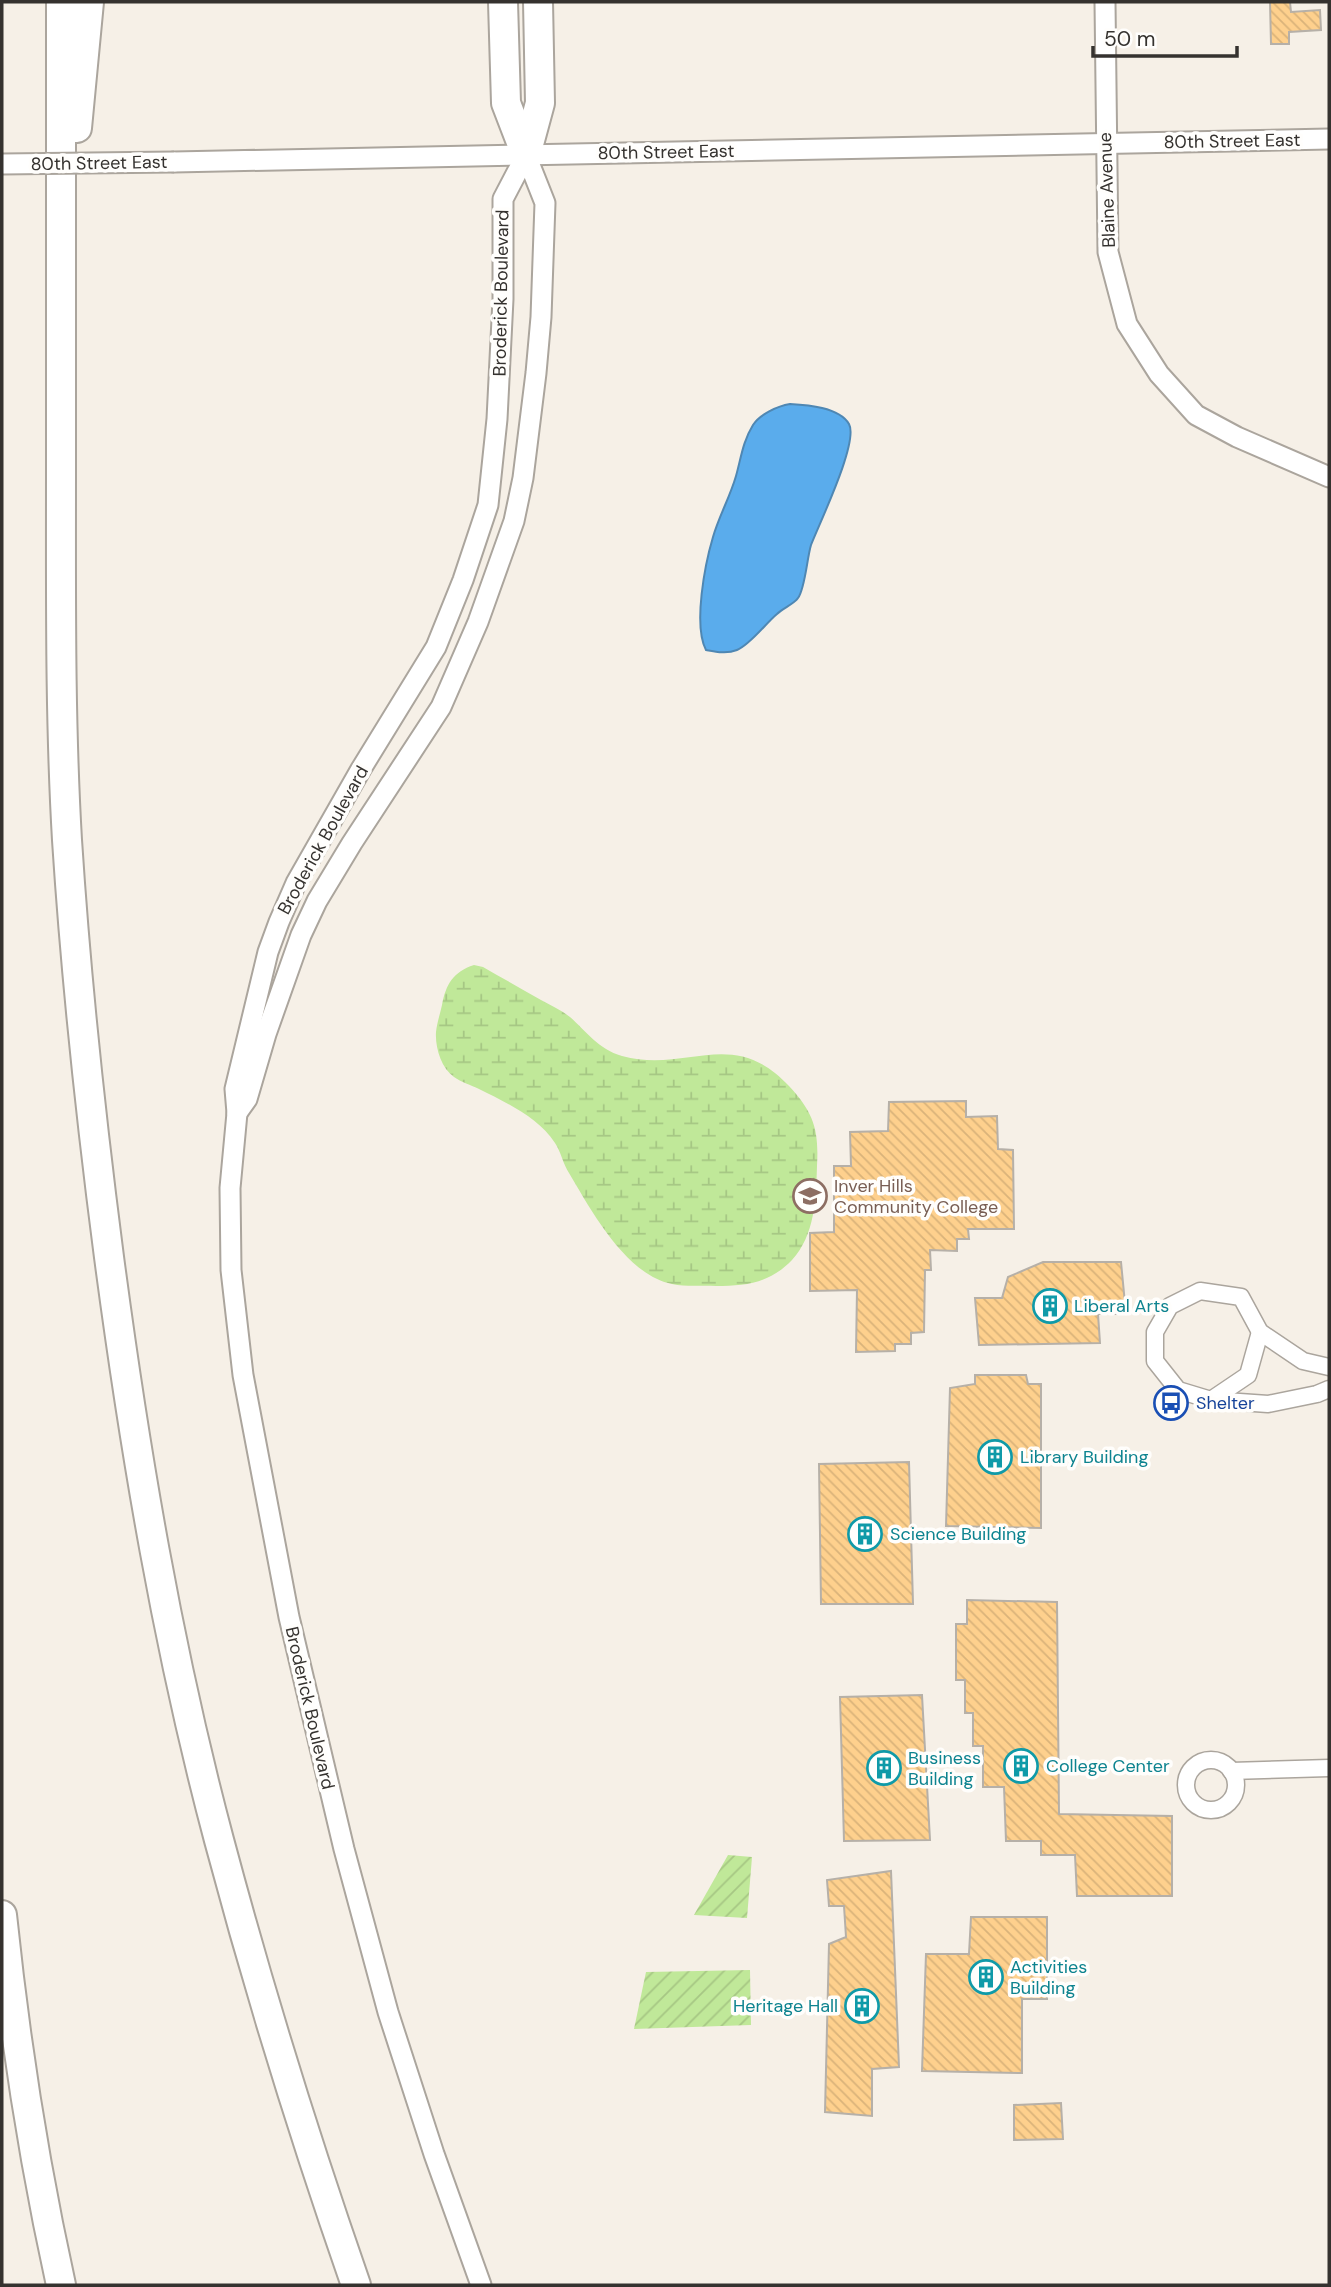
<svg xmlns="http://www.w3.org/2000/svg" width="1331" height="2287" viewBox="0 0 1331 2287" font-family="'DM Sans',sans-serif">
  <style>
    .wetland { fill: url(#wetland-marsh) }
    .garden { fill: url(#garden-furrows) }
    .water { fill: #5aacec; stroke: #4f87b3; stroke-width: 2 }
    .building { fill: url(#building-back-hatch); stroke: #b6b0a8; stroke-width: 2 }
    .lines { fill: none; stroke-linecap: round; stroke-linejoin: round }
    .minor-casing { stroke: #aba59d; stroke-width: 19 }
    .tertiary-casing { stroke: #aba59d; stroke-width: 23 }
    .motorway-casing { stroke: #aba59d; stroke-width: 32 }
    .minor { stroke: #fff; stroke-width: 16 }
    .tertiary { stroke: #fff; stroke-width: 19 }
    .motorway { stroke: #fff; stroke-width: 28 }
    .tertiary-bridge-casing { stroke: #aba59d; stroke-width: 23; stroke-linecap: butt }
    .tertiary-bridge { stroke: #fff; stroke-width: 19 }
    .labels { text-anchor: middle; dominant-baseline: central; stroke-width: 7; stroke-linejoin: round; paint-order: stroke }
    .street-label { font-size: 18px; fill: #35322f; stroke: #fffefc }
    .education-label { font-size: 18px; fill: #785e54; stroke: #fffefc; text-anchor: start }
    .culture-label { font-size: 18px; fill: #0d838f; stroke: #fffefc; text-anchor: start }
    .transit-label { font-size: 18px; fill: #164399; stroke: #fffefc; text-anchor: start }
  </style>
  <defs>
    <pattern id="wetland-marsh" width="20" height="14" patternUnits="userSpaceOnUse" patternTransform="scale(1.75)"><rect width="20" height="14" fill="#c0e899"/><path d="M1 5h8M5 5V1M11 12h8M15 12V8" fill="none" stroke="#a6c784"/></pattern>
    <pattern id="garden-furrows" width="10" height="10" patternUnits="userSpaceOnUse" patternTransform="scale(1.75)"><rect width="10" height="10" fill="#c0e899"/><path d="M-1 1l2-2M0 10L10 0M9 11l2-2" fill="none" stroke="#a6c784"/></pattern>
    <pattern id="building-back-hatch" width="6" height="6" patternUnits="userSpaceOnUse" patternTransform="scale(1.75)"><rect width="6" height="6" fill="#fed08d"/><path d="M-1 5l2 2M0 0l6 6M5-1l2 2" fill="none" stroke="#dab37a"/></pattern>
  </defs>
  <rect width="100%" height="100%" fill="#f6f0e7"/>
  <path class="wetland" d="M474 965 483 967C502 978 522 989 541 1000 550 1005 561 1010 570 1017 587 1032 598 1049 622 1056 687 1074 732 1025 789 1086 814 1113 819 1130 817 1166 816 1199 815 1235 792 1260 770 1283 746 1286 716 1286 702 1285 686 1287 672 1284 626 1275 591 1210 569 1173 563 1164 561 1152 555 1143 538 1117 505 1102 479 1089 471 1085 461 1082 454 1077 441 1068 435 1047 436 1032 437 1023 440 1014 442 1005 446 984 453 972 474 965Z"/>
  <g class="garden">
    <polygon points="728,1855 752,1857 747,1918 694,1915"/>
    <polygon points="750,1970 751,2025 634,2029 646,1972"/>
  </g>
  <path class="water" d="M790 404C807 405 839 407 849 424 859 442 819 524 811 545 807 558 805 589 798 598 794 604 783 608 777 614 766 623 750 645 737 650 727 654 717 652 706 650 693 625 705 564 713 537 719 516 730 497 736 476 741 458 743 441 753 425 760 414 778 406 790 404Z"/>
  <g class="building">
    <polygon points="1270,2 1290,2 1291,12 1320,10 1321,30 1289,32 1289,44 1271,44"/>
    <polygon points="966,1101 966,1117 997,1116 998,1149 1013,1150 1014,1229 968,1229 969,1239 957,1239 957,1251 930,1250 931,1270 925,1270 924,1332 911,1333 911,1344 895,1344 895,1351 856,1352 857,1290 810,1291 810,1233 834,1232 834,1166 851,1166 850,1132 888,1131 889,1102"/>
    <polygon points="1043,1262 1121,1262 1126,1314 1098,1314 1100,1343 979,1345 975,1298 1002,1298 1008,1277"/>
    <polygon points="975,1375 1026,1375 1028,1384 1041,1384 1041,1528 946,1526 950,1388 975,1384"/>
    <polygon points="909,1462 913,1604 821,1604 819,1464"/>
    <polygon points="967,1600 1057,1602 1059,1814 1172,1816 1172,1896 1077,1896 1075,1855 1041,1855 1041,1841 1006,1841 1004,1787 983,1787 983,1746 973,1746 973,1713 965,1713 965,1680 956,1680 956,1624 967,1624"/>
    <polygon points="922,1695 930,1840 844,1841 840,1697"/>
    <polygon points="891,1871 899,2067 872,2069 872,2116 825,2112 829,1944 846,1937 844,1906 829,1906 827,1880"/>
    <polygon points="971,1917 1047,1917 1047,1999 1022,1999 1022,2073 922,2071 926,1954 969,1954"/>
    <polygon points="1061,2103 1063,2139 1014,2140 1014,2105"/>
  </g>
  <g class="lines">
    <g class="minor-casing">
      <g id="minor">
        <polyline points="1329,1367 1303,1361 1260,1332 1241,1297 1200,1291 1170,1306 1155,1332 1155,1361 1178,1390 1211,1400 1268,1404 1317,1394 1329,1389"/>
        <polyline points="1211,1400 1248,1375 1260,1332"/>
        <circle cx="1211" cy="1785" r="25"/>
        <polyline points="1231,1771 1329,1768"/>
      </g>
    </g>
    <g class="tertiary-casing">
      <g id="tertiary">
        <polyline points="1105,2 1108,252 1127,324 1159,374 1196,415 1237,437 1329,477"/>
        <polyline points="174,162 1329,139"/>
        <polyline points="237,1113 247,1099 266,1034 301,935 317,901 352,843 441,707 478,622 514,521 523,478 536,373 541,317 545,203 526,155"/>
        <polyline points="481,2285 434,2154 388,2012 344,1849 289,1617 243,1375 231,1270 230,1188 237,1113 235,1089 268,952 279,922 296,883 361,769 436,647 463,580 488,505 497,419 503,299 503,199 526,155"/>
      </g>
    </g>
    <g class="motorway-casing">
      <g id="motorway">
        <path d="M61 2C61 161 61 320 61 479 61 599 60 720 67 840 76 979 91 1119 109 1257 135 1453 168 1649 219 1840 259 1990 305 2139 356 2285"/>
        <polyline points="503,2 506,103 526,155"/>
        <polyline points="77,128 89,2"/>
        <polyline points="526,155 540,103 538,2"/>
        <path d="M2 1915C15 2040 34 2163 61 2285"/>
      </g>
    </g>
    <use href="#minor" class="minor"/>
    <use href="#tertiary" class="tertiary"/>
    <use href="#motorway" class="motorway"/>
    <g class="tertiary-bridge-casing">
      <polyline id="tertiary-bridge" points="2,164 174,162"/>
    </g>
    <use href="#tertiary-bridge" class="tertiary-bridge"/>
  </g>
  <defs>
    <g id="university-ring" transform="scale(1.75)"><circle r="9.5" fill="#fffefc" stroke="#8d6e63" stroke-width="1.5"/><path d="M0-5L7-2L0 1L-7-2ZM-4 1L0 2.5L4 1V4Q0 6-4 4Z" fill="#8d6e63"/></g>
    <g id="building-ring" transform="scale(1.75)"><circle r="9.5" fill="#fffefc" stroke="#0f9aa8" stroke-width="1.5"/><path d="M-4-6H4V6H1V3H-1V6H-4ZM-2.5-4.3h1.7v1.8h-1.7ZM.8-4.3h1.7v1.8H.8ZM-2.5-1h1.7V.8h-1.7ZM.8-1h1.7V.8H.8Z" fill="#0f9aa8"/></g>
    <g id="bus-ring" transform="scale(1.75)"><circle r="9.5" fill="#fffefc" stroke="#1a4fb4" stroke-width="1.5"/><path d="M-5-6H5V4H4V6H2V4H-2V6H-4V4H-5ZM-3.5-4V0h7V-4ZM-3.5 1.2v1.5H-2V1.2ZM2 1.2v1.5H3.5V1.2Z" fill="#1a4fb4"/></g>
  </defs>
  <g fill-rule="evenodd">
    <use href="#university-ring" x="810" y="1196"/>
    <use href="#building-ring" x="1050" y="1306"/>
    <use href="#bus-ring" x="1171" y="1403"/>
    <use href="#building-ring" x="995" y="1457"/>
    <use href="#building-ring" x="865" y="1534"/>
    <use href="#building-ring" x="1021" y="1766"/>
    <use href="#building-ring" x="884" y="1768"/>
    <use href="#building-ring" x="986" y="1977"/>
    <use href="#building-ring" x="862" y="2006"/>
  </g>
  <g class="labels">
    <g class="street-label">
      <text transform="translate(1232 141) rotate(-1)">80th Street East</text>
      <text transform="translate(666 152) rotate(-1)">80th Street East</text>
      <text transform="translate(99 163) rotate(-1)">80th Street East</text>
      <text transform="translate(1107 190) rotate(-92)">Blaine Avenue</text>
      <text transform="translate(501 293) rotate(-89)">Broderick Boulevard</text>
      <text transform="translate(323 840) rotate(-61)">Broderick Boulevard</text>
      <text transform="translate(310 1708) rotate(77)">Broderick Boulevard</text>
    </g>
    <g class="education-label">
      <text x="834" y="1186">Inver Hills<tspan x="834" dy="21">Community College</tspan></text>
    </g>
    <g class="culture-label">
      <text x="1074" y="1306">Liberal Arts</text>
      <text x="1020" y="1457">Library Building</text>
      <text x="890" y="1534">Science Building</text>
      <text x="908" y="1758">Business<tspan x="908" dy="21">Building</tspan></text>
      <text x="1046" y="1766">College Center</text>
      <text x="1010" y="1967">Activities<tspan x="1010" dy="21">Building</tspan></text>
      <text x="838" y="2006" text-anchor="end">Heritage Hall</text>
    </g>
    <g class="transit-label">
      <text x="1196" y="1403">Shelter</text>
    </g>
  </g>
  <rect width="1331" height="2287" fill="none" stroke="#35322f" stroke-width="7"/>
  <path d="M1093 46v10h144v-10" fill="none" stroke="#35322f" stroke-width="3.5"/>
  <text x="1104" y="46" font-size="21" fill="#35322f" stroke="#fffefc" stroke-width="5" paint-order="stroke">50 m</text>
</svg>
